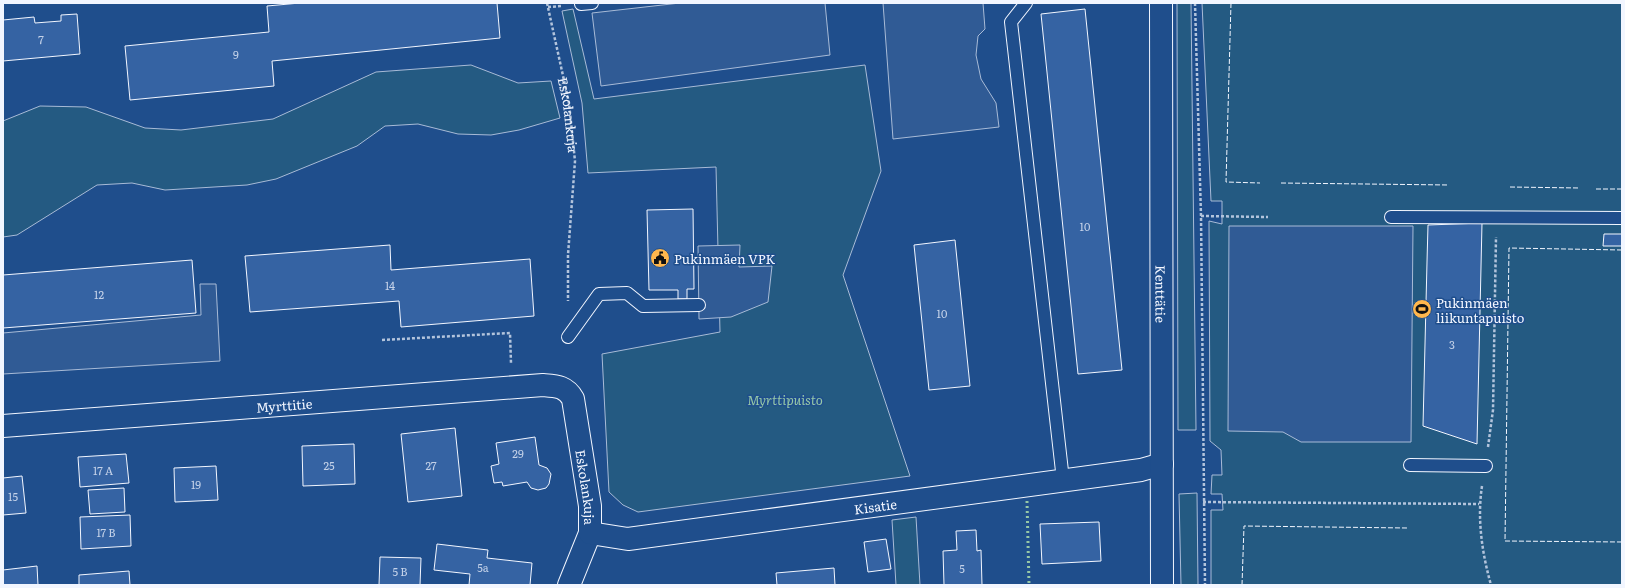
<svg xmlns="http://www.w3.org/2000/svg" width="1625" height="588" viewBox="0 0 1625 588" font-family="Literata,serif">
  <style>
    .green { fill: #245a82; stroke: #a8bbd7 }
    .parking { fill: #305b95; stroke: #a8bbd7 }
    .building { fill: #3563a3; stroke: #f2f6ff }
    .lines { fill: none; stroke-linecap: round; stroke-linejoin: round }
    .lane-casing { stroke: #f2f6ff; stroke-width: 14 }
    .street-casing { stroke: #f2f6ff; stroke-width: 24 }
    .secondary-casing { stroke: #f2f6ff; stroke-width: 24 }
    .path { stroke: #b3c4dc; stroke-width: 2.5; stroke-dasharray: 3 2; stroke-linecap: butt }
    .lane { stroke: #1f4e8c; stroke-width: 12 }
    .street { stroke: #1f4e8c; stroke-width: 22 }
    .secondary { stroke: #1f4e8c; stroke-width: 22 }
    .hedge { stroke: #97c8a6; stroke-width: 3; stroke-dasharray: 2 3; stroke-linecap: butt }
    .fence { stroke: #f2f6ff; stroke-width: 1; stroke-dasharray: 5 2; stroke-linecap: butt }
    .labels { text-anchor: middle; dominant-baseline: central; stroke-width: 3; stroke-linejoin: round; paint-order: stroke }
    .number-label { font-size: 11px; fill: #c3d1e8 }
    .street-label { font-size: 13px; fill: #f2f6ff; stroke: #1f4e8c }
    .poi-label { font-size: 13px; fill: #f2f6ff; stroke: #1f4e8c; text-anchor: start }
    .park-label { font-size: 13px; font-style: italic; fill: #97c8a6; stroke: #1f4e8c }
  </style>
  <rect width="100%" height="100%" fill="#1f4e8c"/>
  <g class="green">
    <polygon points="1177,3 1191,3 1196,430 1178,430"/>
    <polygon points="1202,3 1622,3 1622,585 1211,585 1211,510 1223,510 1222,494 1211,494 1212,475 1222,475 1221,450 1210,441 1209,221 1222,224 1222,201 1211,201"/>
    <polygon points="573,9 594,99 865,65 881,171 843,275 910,476 638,512 623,505 609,492 602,354 720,332 716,167 588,173 582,103 562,11"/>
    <polygon points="471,65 518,83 551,81 560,118 519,130 491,135 458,134 418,124 385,126 357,146 276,179 247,185 165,190 132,183 97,185 17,235 3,237 3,121 40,106 86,107 145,128 181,130 273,119 376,72"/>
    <polygon points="1197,493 1198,585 1181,585 1179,494"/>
    <polygon points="916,517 920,585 896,585 892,520"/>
  </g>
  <g class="parking">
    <polygon points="680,3 825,3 830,55 601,86 592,13"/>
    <polygon points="883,3 983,3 985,29 978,36 976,55 981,79 996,103 999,127 893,139"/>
    <polygon points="1229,226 1413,226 1411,442 1301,442 1283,432 1228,431"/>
    <polygon points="740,245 739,267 772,266 768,302 731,317 699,319 698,246"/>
    <polygon points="200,284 216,284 220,361 3,374 3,333 201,315"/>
  </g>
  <g class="building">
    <polygon points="300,3 497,3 500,38 272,61 274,86 130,100 125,46 269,32 267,6"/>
    <polygon points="1085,9 1122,370 1078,374 1041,14"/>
    <polygon points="77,14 80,54 3,61 3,20 34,17 35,23 61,21 61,15"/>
    <polygon points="693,209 694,289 687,289 687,299 678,299 678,290 649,290 647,210"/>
    <polygon points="1482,223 1477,444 1423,426 1427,262 1428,225"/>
    <polygon points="1604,234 1622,234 1622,246 1603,246"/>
    <polygon points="955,240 970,386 929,390 914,245"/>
    <polygon points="390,245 391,270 530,259 534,316 401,327 399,301 250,312 245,256"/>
    <polygon points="192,260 196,313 3,328 3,275"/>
    <polygon points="455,428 462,496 408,502 401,434"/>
    <polygon points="535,437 539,465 547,468 551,474 549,484 546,488 538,490 531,488 527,482 503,486 502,482 494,483 491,466 499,464 496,443"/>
    <polygon points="354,444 355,484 303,486 302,446"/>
    <polygon points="126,454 129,483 80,487 78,457"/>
    <polygon points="216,466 218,500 175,502 174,468"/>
    <polygon points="22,476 26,513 3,515 3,478"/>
    <polygon points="124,488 125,512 90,514 88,490"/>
    <polygon points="130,515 131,546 81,549 80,517"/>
    <polygon points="1099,522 1101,561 1042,564 1040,524"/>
    <polygon points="976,530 977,551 981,550 982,585 944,585 943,551 957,550 956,531"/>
    <polygon points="886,539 891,569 868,572 864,542"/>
    <polygon points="437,544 488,550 487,558 532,563 530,585 469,585 470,574 434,570"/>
    <polygon points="380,557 421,558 420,585 379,585"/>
    <polygon points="37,566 38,585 3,585 3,570"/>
    <polygon points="834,568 835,585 777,585 776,573"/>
    <polygon points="129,571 130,585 79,585 79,575"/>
  </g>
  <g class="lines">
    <g class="lane-casing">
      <g id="lane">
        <polyline points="1026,3 1011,22 1063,480"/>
        <polyline points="581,4 592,3"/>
        <polyline points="1391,217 1622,218"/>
        <polyline points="568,337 599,294 627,293 643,306 699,305"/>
        <polyline points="1410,465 1486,466"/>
      </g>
    </g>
    <g class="street-casing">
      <g id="street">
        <path id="s2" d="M3 426 543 385C556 386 566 386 573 399L590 506V533L569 585"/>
        <path id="s3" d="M590 533 628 539 1141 470 1162 464"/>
      </g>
    </g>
    <g class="secondary-casing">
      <g id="secondary">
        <path id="s4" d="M1161 3 1162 585"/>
      </g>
    </g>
    <g class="path">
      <path id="s1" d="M547 3 569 103 575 161 568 255V301"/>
      <polyline points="1195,3 1201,216 1205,585"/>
      <polyline points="548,7 562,6"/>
      <polyline points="1201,216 1268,217"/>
      <polyline points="382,340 510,333 511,363"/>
      <polyline points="1488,447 1493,410 1496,237"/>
      <path d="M1482 486C1477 519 1482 553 1491 585"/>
      <polyline points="1203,502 1479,504"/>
    </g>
    <use href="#lane" class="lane"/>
    <use href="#street" class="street"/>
    <use href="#secondary" class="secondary"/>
    <polyline class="hedge" points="1027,501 1029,585"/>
    <g class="fence">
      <polyline points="1231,3 1226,182 1260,183"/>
      <polyline points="1281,183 1449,185"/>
      <polyline points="1510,187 1580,188"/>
      <polyline points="1596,189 1622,189"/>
      <polyline points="1622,250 1509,248 1505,541 1622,542"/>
      <polyline points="1242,585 1244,526 1407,528"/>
    </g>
  </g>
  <defs>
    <g id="civic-disc" transform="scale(1)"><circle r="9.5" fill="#ffb74d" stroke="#1f4e8c"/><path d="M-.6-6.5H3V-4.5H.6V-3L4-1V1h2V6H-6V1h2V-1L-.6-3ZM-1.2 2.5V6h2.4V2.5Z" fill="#111"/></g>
    <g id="stadium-disc" transform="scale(1)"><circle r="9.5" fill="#ffb74d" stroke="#1f4e8c"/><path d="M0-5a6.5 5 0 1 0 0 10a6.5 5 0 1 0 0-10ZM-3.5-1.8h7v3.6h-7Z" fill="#111"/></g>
  </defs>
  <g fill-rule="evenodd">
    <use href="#civic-disc" x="660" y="258"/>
    <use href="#stadium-disc" x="1422" y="309"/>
  </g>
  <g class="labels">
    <g class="number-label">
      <text x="41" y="39">7</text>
      <text x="236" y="54">9</text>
      <text x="1085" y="226">10</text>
      <text x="390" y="285">14</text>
      <text x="99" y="294">12</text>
      <text x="942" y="313">10</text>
      <text x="1452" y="344">3</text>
      <text x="518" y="453">29</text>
      <text x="329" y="465">25</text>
      <text x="431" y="465">27</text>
      <text x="103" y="470">17 A</text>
      <text x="196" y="484">19</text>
      <text x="13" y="496">15</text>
      <text x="106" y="532">17 B</text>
      <text x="483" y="567">5a</text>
      <text x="962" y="568">5</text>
      <text x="400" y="571">5 B</text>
    </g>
    <g class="street-label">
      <text stroke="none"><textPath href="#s1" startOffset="114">Eskolankuja</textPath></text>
      <text stroke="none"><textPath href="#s4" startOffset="291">Kenttätie</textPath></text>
      <text stroke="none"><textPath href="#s2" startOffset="282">Myrttitie</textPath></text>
      <text stroke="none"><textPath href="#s2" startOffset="666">Eskolankuja</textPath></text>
      <text stroke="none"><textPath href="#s3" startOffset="288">Kisatie</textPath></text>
    </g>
    <g class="poi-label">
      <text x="674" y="258">Pukinmäen VPK</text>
      <text x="1436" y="302">Pukinmäen<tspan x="1436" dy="15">liikuntapuisto</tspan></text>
    </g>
    <g class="park-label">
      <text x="785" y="399">Myrttipuisto</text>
    </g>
  </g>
  <rect width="1625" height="588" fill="none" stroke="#f2f6ff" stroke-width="8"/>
</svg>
